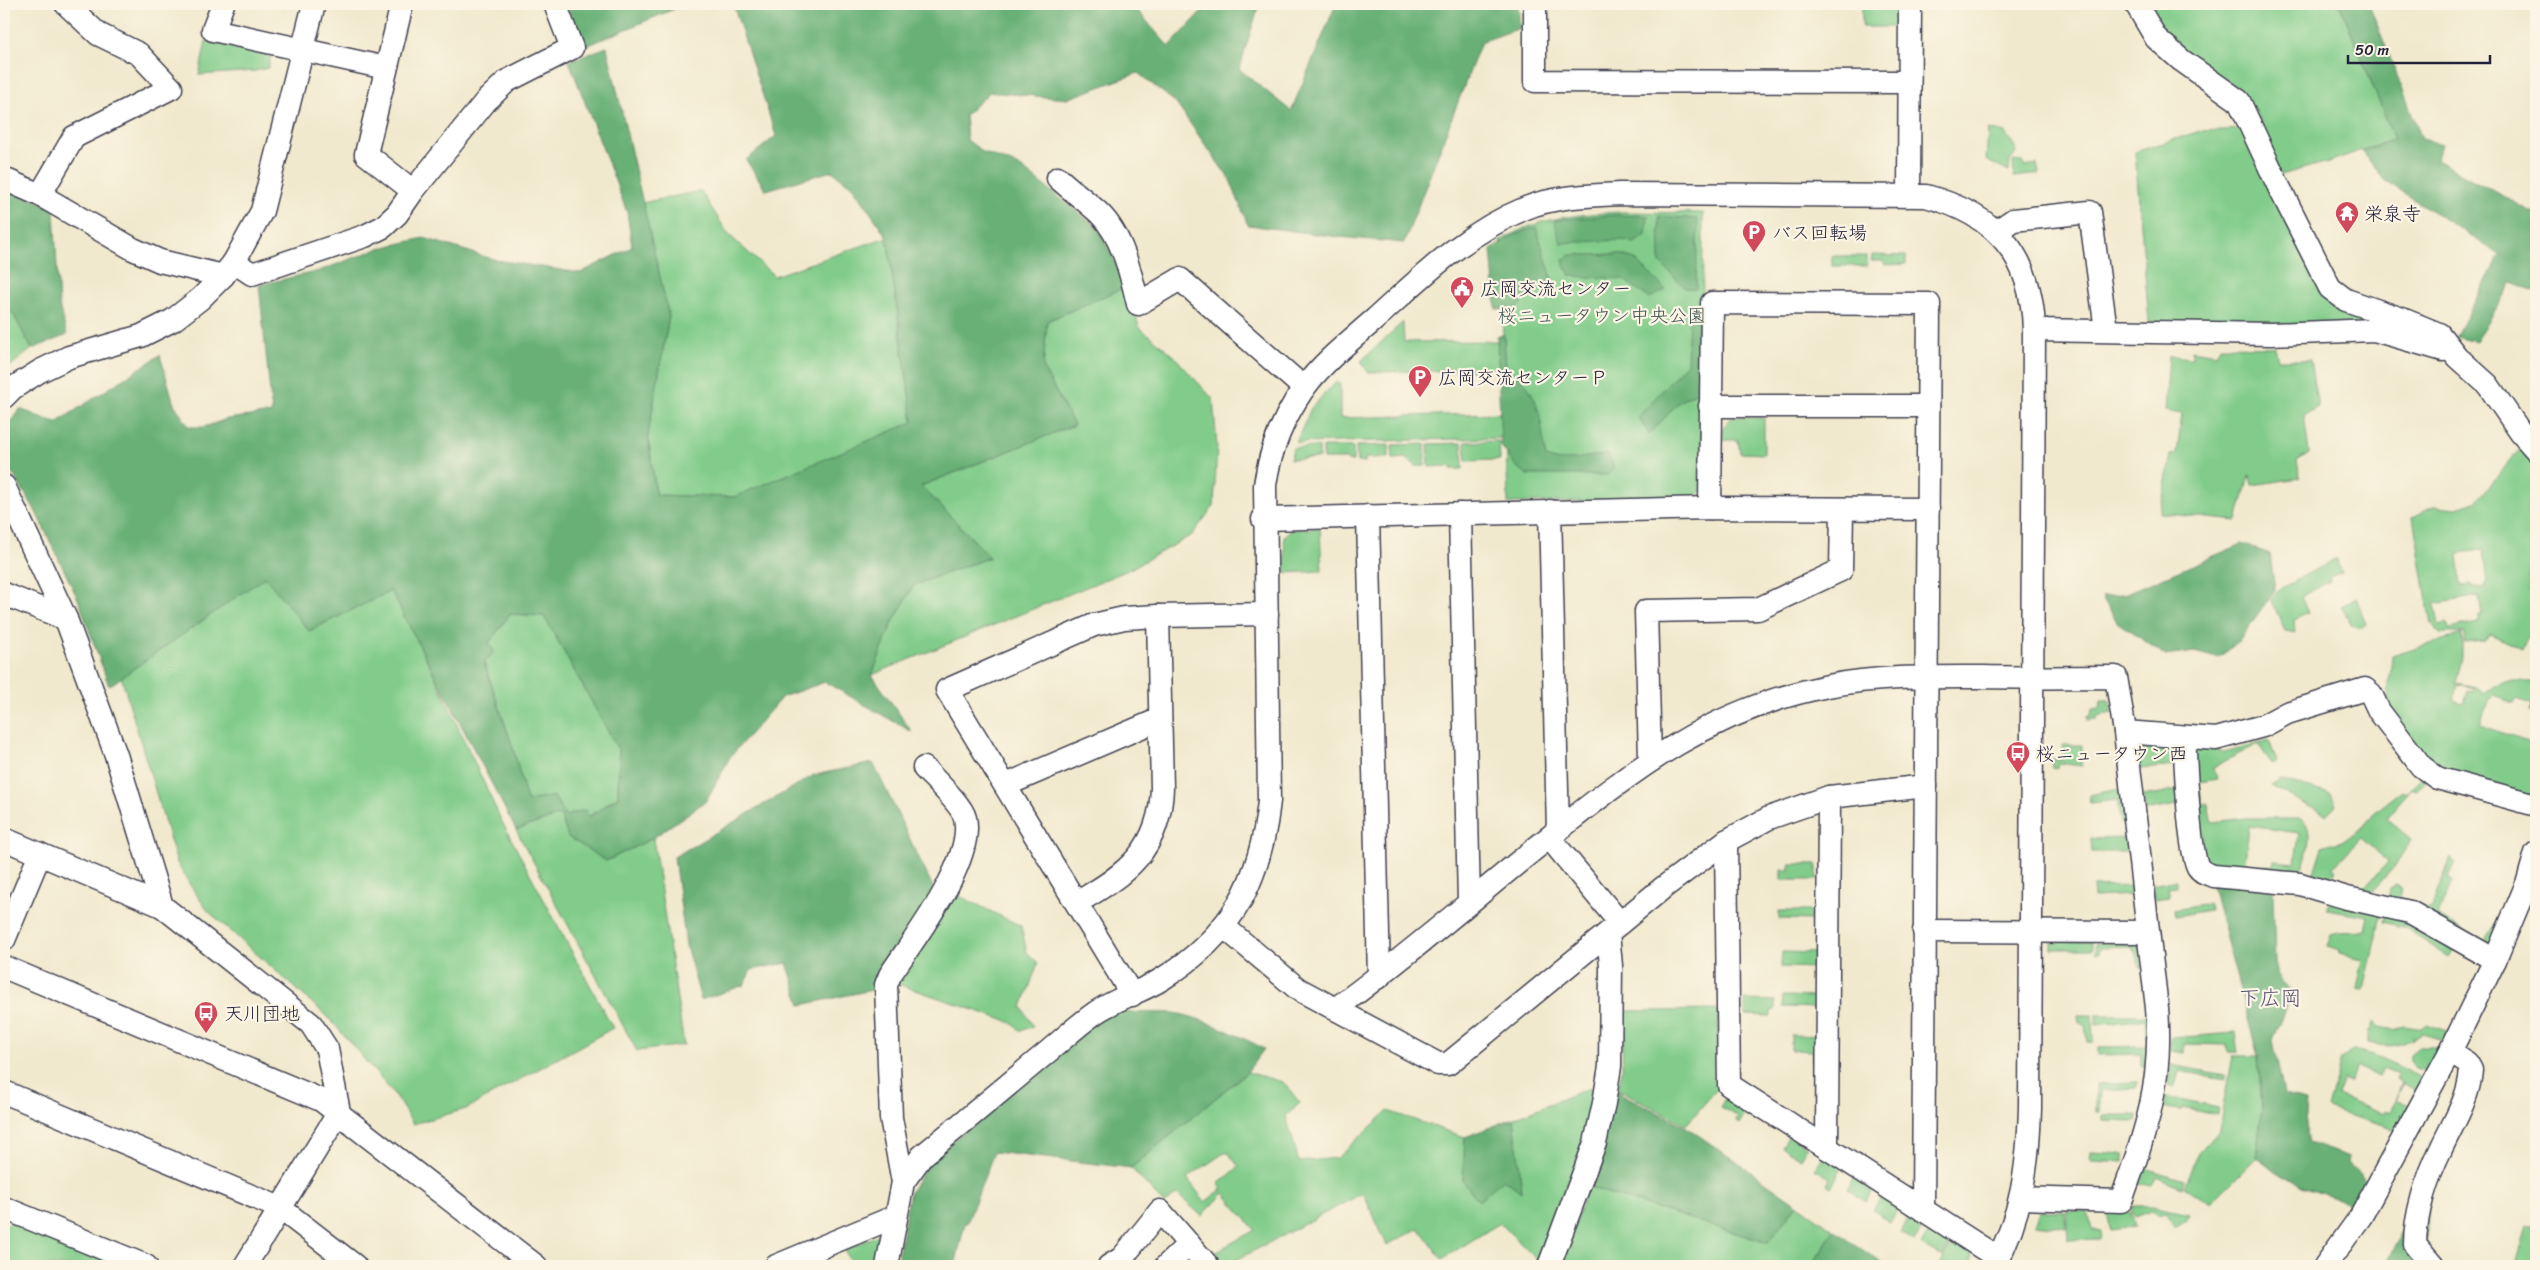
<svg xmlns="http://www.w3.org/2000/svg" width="2540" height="1270" viewBox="0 0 2540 1270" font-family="Sriracha,'Klee One',sans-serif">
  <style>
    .green { fill: #81cc8a; stroke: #527762; fill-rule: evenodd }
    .forest { fill: #68b076; stroke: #456958; fill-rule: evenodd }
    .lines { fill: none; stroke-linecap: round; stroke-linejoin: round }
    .minor-casing { stroke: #414051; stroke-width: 25 }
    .minor { stroke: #fff; stroke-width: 22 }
    .labels { text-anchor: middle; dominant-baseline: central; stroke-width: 4.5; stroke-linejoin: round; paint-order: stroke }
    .poi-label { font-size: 19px; fill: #22223b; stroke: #fcf5e5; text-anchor: start }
    .park-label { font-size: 19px; fill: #3e5553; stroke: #fcf5e5 }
    .quarter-label { font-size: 21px; fill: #5a5478; stroke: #fcf5e5 }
  </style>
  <rect width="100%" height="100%" fill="#fcf5e5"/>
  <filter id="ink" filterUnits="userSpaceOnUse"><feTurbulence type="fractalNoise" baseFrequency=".02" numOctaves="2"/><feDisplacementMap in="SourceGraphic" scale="10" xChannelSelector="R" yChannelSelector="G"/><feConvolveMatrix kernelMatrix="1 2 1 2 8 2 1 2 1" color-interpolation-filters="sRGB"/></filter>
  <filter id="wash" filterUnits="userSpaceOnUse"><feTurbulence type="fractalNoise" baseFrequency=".0096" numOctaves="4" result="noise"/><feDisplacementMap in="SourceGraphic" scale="20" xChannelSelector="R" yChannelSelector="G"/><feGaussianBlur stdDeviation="1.12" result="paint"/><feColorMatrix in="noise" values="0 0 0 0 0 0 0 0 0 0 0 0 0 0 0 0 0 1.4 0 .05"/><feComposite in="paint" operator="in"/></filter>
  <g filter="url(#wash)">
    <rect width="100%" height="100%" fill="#f1e9cd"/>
    <g class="green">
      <rect x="1862" y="4" width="38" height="23"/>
      <polygon points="2145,4 2340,4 2394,139 2328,162 2280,175 2246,99 2158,29"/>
      <polygon points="206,41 271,56 268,68 255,71 199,75"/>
      <polygon points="1988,129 2005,133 2017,151 2010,161 2009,172 1986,160"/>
      <polygon points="2244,129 2322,287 2404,328 2149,322 2135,152 2200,131"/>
      <polygon points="2013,161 2022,162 2024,166 2037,164 2039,174 2014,177"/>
      <polygon points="701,191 728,234 774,276 887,237 913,423 734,497 656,495 648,435 669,316 642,203"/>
      <path d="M1621 212 1703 213 1702 490 1691 500 1508 503 1500 241C1540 216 1576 215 1621 212Z"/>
      <polygon points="1872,255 1906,256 1906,264 1885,265 1883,261 1871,261"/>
      <rect x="1832" y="256" width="35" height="10"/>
      <polygon points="1128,286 1139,327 1171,353 1213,399 1217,446 1214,506 1192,535 1128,570 872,675 892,624 914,585 990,557 921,486 1074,425 1043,368 1047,321"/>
      <polygon points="4,305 11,310 32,349 4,371"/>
      <polygon points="1403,322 1404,342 1498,341 1499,370 1368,372 1361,361"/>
      <polygon points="2220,346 2275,347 2278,360 2310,360 2318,407 2304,415 2309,453 2297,461 2300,478 2252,485 2249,476 2237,521 2160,513 2171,455 2177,454 2182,414 2165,411 2169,356 2192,358 2192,350 2216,354"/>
      <polygon points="1336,382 1340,383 1340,418 1500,413 1501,438 1296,443 1311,408"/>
      <polygon points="1732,417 1764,418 1764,454 1740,453 1738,440 1722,440 1723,427"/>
      <polygon points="1499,441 1500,460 1466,461 1465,442"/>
      <polygon points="1462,443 1463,469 1451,469 1451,466 1429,467 1428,444"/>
      <polygon points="1425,444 1425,466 1416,466 1406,458 1393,459 1392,445"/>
      <polygon points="1389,445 1389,458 1366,458 1365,462 1357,462 1356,446"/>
      <path d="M2523 445 2536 463V489H2533L2526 513 2536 517V569L2531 568 2527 581 2530 583 2528 590 2536 594V636L2529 634 2522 649 2491 634 2483 641 2464 643 2465 633H2440L2431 624 2413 517 2435 506 2458 508 2477 501ZM2483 550 2487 583H2485V587L2472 588V585L2461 586 2458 553ZM2479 596 2482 615H2479L2477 623 2449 629 2447 623 2439 625 2435 604Z"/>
      <polygon points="1319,447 1319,458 1290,459 1293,448"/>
      <polygon points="1323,447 1353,447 1353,461 1348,461 1346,459 1323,459"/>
      <polygon points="1320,528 1322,571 1286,573 1284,537 1290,530"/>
      <polygon points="2335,559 2342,572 2329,577 2330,581 2301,597 2308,613 2294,620 2295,633 2285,631 2271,599 2278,590"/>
      <polygon points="265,576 309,631 391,591 431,668 502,822 613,1028 466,1109 413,1124 394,1094 328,1017 208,911 190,885 177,863 121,676"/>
      <polygon points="2356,597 2366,624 2359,629 2351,625 2342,606"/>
      <polygon points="510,614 544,616 619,751 618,796 588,817 565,816 527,802 513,748 484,662 494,652 489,643"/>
      <path d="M2462 634V657L2456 684 2476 688 2482 693 2503 682H2536V714L2530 712 2532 704 2517 699 2515 703 2494 696 2492 699 2489 698 2480 725 2530 743 2536 727V799L2439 773 2387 706 2392 656ZM2458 685 2473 689 2472 692 2467 691 2463 703 2454 700Z"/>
      <polygon points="2101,700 2109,700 2112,713 2097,716 2097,719 2088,720 2088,716 2091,716 2092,709 2100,708"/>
      <path d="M2269 740 2277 762 2272 764 2258 744 2212 768 2218 779 2199 782 2202 804H2208L2212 822 2246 818H2300C2318 827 2304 861 2301 876L2205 864 2192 748 2206 746 2224 752ZM2249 826 2299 833 2295 863 2274 861 2273 867 2245 863Z"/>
      <polygon points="2062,745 2082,745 2082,766 2059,763 2058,767 2052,768 2051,759 2063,759"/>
      <polygon points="2145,745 2173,745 2176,748 2177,766 2140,769 2136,755"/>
      <path d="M2424 775 2428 777 2417 791 2411 789 2386 818 2412 840 2395 866 2366 898 2312 879 2322 847 2342 841 2363 827 2375 812 2403 790 2407 793ZM2361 838 2388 862 2358 895 2347 885 2343 889 2330 877 2336 871 2333 867Z"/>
      <polygon points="2281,780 2331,794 2336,805 2326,815 2271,786"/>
      <polygon points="2119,789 2126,824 2121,824 2117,800 2090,803 2089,795"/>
      <polygon points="2180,790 2181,804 2145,811 2142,796"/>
      <polygon points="560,815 606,861 653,838 684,1045 637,1051 516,830"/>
      <polygon points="2127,838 2129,852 2092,852 2091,839"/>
      <polygon points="2451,858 2455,862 2448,877 2452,882 2437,916 2485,942 2502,912 2509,890 2516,896 2490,951 2388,901 2390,889 2396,885 2402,889 2399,897 2425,909 2431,908"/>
      <polygon points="1790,864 1817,864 1817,880 1781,880 1781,870 1790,870"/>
      <polygon points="2177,880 2177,886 2168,887 2170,897 2154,899 2152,885"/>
      <polygon points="2133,886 2133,895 2094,897 2093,887"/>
      <polygon points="953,893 1021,926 1027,952 1038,963 1022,1007 1033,1026 1021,1031 1012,1023 898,984 911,954"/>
      <path d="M2329 903 2381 914 2364 990 2357 989 2363 959 2340 954V950L2327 946 2331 934C2346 929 2352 934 2365 930L2368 916 2327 909Z"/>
      <polygon points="2209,904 2210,910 2175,916 2174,910"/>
      <polygon points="1779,911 1814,911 1814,920 1779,919"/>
      <polygon points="2385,915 2409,920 2456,945 2449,957 2403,927 2384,922"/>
      <rect x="2052" y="941" width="40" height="8"/>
      <polygon points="2139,941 2143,967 2139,967 2136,951 2133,950 2132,946 2100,947 2099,953 2095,953 2096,943"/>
      <polygon points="1782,952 1819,953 1819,968 1781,967"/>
      <polygon points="1783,996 1819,997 1819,1008 1783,1007"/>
      <polygon points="1745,1000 1775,1001 1775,1010 1771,1011 1771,1016 1745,1015"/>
      <polygon points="1719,1010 1718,1088 1686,1125 1618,1089 1622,1070 1624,1011"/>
      <polygon points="2078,1015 2092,1015 2093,1042 2087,1042 2085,1024 2079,1023"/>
      <polygon points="2096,1015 2149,1015 2149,1037 2146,1037 2145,1019 2096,1025"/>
      <path d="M2374 1022 2379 1027 2394 1030 2404 1026 2422 1029 2427 1024 2449 1032 2446 1041 2423 1034C2398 1045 2396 1049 2368 1043V1034Z"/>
      <polygon points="2235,1033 2238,1052 2228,1052 2227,1045 2184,1044 2184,1053 2170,1051 2170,1038"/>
      <polygon points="1791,1035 1821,1036 1820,1070 1812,1069 1812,1051 1791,1050"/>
      <polygon points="2150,1046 2149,1066 2141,1066 2141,1054 2098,1055 2098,1047"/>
      <polygon points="2419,1047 2434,1047 2442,1052 2429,1072 2415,1068 2410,1060 2410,1054"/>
      <path d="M2353 1050C2380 1054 2403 1069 2427 1081L2397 1130 2328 1109 2341 1060ZM2357 1067 2379 1076 2383 1068 2398 1074 2396 1080 2402 1083 2390 1113 2385 1111 2384 1114 2337 1095 2343 1079 2350 1082ZM2403 1084 2415 1090 2408 1106 2395 1100Z"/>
      <polygon points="2232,1056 2258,1056 2262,1108 2256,1158 2211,1203 2184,1187 2199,1152 2219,1130"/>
      <polygon points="2171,1065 2225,1075 2225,1079 2179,1071 2175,1087 2168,1085"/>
      <path d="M1247 1072 1283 1082 1300 1103 1286 1116 1299 1162 1337 1158 1388 1111 1465 1137 1463 1181 1503 1179 1522 1191 1514 1118 1602 1083 1589 1109 1574 1183 1543 1266 1500 1223 1442 1259 1419 1228 1387 1245 1363 1193 1225 1266H1216L1208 1256 1255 1230 1224 1193 1202 1216 1177 1194 1164 1204 1131 1168ZM1227 1151 1239 1167 1218 1184 1222 1189 1205 1202 1187 1178Z"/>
      <polygon points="2138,1082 2137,1088 2101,1090 2100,1112 2096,1112 2096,1084"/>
      <polygon points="1727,1095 1749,1107 1739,1124 1735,1121 1738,1117 1720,1107"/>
      <polygon points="2166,1097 2218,1108 2217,1115 2183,1108 2182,1110 2164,1108"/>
      <polygon points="2103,1115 2137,1115 2137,1122 2103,1121"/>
      <polygon points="1789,1135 1807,1147 1800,1159 1782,1147"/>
      <polygon points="2092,1152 2124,1154 2124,1163 2091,1161"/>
      <polygon points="1823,1156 1842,1168 1831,1187 1827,1184 1830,1178 1815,1169"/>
      <polygon points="2145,1168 2184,1180 2182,1188 2157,1177 2152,1186 2138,1183"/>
      <polygon points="1855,1177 1874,1190 1866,1202 1847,1189"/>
      <polygon points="1588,1187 1768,1243 1797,1204 1834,1230 1812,1266 1559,1266"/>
      <polygon points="1882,1196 1899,1208 1890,1222 1873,1210"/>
      <polygon points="2133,1206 2152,1206 2190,1214 2186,1221 2174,1229 2167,1213 2157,1215 2153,1210 2136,1217 2131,1213"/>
      <polygon points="2041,1211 2064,1211 2066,1228 2035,1224"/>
      <polygon points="2066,1211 2088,1212 2092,1230 2101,1231 2100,1239 2068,1240"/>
      <polygon points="2128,1211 2133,1218 2135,1227 2110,1230 2108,1212"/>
      <polygon points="1910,1215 1925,1223 1914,1241 1900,1232"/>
      <polygon points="11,1222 113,1262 113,1266 4,1266 4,1226"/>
      <polygon points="2527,1227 2536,1227 2536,1266 2515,1266"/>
      <polygon points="1931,1228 1952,1241 1942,1257 1921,1244"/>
      <polygon points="882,1233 881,1266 852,1266 845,1250"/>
      <polygon points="1954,1241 1971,1252 1972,1266 1939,1264"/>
    </g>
    <g class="forest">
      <polygon points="566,4 686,4 584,47"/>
      <path d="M733 4H1132L1169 47 1209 4H1257L1259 6 1239 69 1291 111 1336 4H1518L1520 28 1481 42 1404 243 1339 237 1248 225 1230 180 1175 102 1138 73 1067 99 990 92 965 115 967 140 983 152 1019 166 1097 227 1128 286 1047 321 1043 368 1074 425 921 486 990 557 914 585 892 624 872 675 912 732 825 682 782 697 730 757 706 801 653 838 606 861 568 837 560 815 516 830 391 591 309 631 265 577 109 686 78 599 34 508 9 468 4 464V430L20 409 56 423 160 355 174 404 189 427H204L227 419 272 413 259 285 319 271 380 248 424 238 496 260 580 273 632 247 627 212 569 61 607 47 669 316 648 435 656 495 734 497 913 422 887 237 853 187 832 171 766 190 746 160 776 136ZM510 614 544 616 619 751 618 797 589 817 585 810 565 816 554 796 527 801 513 748 484 663 494 652 489 643Z"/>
      <polygon points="2340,4 2369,4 2422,139 2442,144 2436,160 2536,214 2536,292 2512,282 2476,342 2456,337 2500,255 2384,180 2362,151 2394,139"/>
      <polygon points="4,186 54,209 59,305 67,335 32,349 11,310 4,305"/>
      <polygon points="1615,215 1648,216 1646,235 1634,243 1623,240 1561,243 1554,220"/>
      <polygon points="1659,216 1698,219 1696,289 1685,288 1660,263"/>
      <polygon points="1536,227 1552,279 1516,308 1496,309 1491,250 1513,235"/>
      <polygon points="1619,254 1635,259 1666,290 1649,298 1623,279 1570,276 1563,260 1571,255"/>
      <polygon points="1689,316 1700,316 1699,391 1680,401 1649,435 1638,417 1687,363"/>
      <path d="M1504 335 1506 368C1542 389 1540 419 1546 457L1559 461 1608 454 1614 469 1609 475H1526L1516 466 1501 446 1497 336Z"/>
      <polygon points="2242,544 2270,554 2275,590 2238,642 2218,658 2194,652 2166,656 2117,622 2102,597 2127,593"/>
      <polygon points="873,763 935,891 881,988 801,1005 787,963 751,970 744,985 701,1000 686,945 674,857 814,775"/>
      <polygon points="2211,883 2273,889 2275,962 2279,980 2293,992 2273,1040 2284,1095 2306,1100 2305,1117 2309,1143 2349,1157 2348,1163 2367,1181 2359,1206 2302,1187 2256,1158 2262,1108 2258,1056"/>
      <path d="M1107 1011C1129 1013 1151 1012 1173 1013 1196 1015 1243 1037 1264 1049L1247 1072 1131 1168 994 1152 967 1223H965L955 1266H896L910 1192 931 1159Z"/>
      <polygon points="2463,1084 2433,1152 2424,1266 2385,1266 2399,1239 2414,1190 2453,1095"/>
      <polygon points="1616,1091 1688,1128 1797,1204 1768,1243 1588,1187"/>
      <polygon points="1514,1118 1522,1192 1503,1179 1479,1201 1463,1181 1465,1137"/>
      <polygon points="1834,1230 1886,1266 1812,1266"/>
    </g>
  </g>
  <g filter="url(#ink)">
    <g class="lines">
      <g class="minor-casing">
        <g id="minor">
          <polyline points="223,4 213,30 386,68"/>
          <polyline points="402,4 366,154 413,191"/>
          <polyline points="1535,4 1535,81 1909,82"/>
          <polyline points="2136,4 2156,38 2181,60 2239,101 2278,185 2330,288 2346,300 2402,319 2439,334 2457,357 2488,385 2521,433 2536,450"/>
          <path d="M1058 178C1071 190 1086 201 1099 213 1122 235 1131 274 1138 304L1180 279 1304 388"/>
          <polyline points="4,179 40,195 133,249 160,261 223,276"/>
          <polyline points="40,195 74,137 171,88 139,54 98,34 66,4"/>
          <polyline points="1909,195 1910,4"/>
          <polyline points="1997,231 2013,220 2090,212 2106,330"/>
          <polyline points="234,262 252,274 365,236 383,227 397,214 413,191 486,101 507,81 572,48 555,4"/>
          <polyline points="2034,330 2271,334 2374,330 2443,350"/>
          <polyline points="4,397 13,388 40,371 69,357 141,336 173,320 200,299 223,276 234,262 262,211 314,4"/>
          <polyline points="1710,406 1928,406"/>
          <polyline points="4,486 66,619 116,755 162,906 311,1024 327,1049 339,1112 245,1266"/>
          <polyline points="1710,508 1712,303 1929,304 1923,1210"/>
          <polyline points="1550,511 1558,830"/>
          <polyline points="1460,514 1469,901"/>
          <polyline points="1368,516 1379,977"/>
          <polyline points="1263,519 1710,508 1928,509"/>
          <polyline points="4,594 66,619"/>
          <polyline points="2125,732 2216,739 2263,726 2287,713 2365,689 2371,694 2379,711 2421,766 2437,778 2536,805"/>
          <path d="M2184 737C2186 762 2188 848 2198 867 2202 873 2208 874 2214 876L2300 884 2347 898 2410 912 2495 960"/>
          <polyline points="1650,759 1646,611 1758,609 1841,570 1842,509"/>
          <polyline points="1006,785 1160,719"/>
          <polyline points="4,839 162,906"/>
          <polyline points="1726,841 1729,1085 1998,1258"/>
          <polyline points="1557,847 1620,923"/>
          <path d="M1078 902C1127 874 1160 849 1162 788L1158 616"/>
          <polyline points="1223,926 1298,989 1438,1064 1448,1064 1664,887 1726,841 1769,818 1829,797 1926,786"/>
          <polyline points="1924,931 2148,932"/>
          <polyline points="4,940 40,854"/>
          <polyline points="4,967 321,1100 536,1266"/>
          <polyline points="1132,995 947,690 1094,625 1124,618 1158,616 1267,614"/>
          <path d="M1335 1009C1408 956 1476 896 1547 839 1637 767 1711 709 1828 686 1879 676 1931 677 1983 677 2027 678 2072 677 2116 677L2125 732 2157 1008C2163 1084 2146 1131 2121 1201L2021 1198"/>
          <polyline points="4,1092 280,1208 355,1266"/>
          <polyline points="1827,1148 1829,797"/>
          <path d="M903 1182 891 1118 886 985 890 975C913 940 975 861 965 818 962 805 934 779 924 768"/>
          <polyline points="4,1208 146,1266"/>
          <polyline points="776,1266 894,1217"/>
          <path d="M887 1266 903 1182 922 1156C961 1124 1000 1092 1039 1059 1058 1044 1075 1027 1095 1013 1115 999 1141 992 1162 979 1232 936 1261 880 1269 801L1265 485C1270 449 1283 418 1304 388 1323 362 1350 341 1374 320 1423 276 1465 233 1526 208 1555 196 1588 196 1619 194L1926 196C1997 215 2032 256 2034 330L2030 1109C2028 1165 2022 1217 1994 1266"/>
          <polyline points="1109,1266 1122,1258 1160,1211 1208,1266"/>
          <polyline points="1166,1266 1189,1244"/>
          <polyline points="1549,1266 1595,1143 1604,1103 1610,1066 1611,966 1608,933"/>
          <polyline points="2325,1266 2361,1216 2450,1052 2495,960 2528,881 2536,853"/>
          <path d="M2433 1266 2415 1245C2415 1214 2427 1177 2441 1149 2453 1123 2469 1099 2471 1070L2467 1063 2450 1052"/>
        </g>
      </g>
      <use href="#minor" class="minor"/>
    </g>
  </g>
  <defs>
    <g id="temple-pin" transform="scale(1.25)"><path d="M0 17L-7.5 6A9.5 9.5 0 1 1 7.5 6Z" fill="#d1495b" stroke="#fcf5e5"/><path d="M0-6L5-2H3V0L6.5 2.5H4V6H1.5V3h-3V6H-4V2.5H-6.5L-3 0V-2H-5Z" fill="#fff"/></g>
    <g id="parking-pin" transform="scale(1.25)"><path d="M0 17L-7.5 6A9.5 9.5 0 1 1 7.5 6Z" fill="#d1495b" stroke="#fcf5e5"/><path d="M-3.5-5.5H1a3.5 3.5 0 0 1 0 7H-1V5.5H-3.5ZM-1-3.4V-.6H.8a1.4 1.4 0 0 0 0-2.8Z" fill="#fff"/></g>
    <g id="civic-pin" transform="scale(1.25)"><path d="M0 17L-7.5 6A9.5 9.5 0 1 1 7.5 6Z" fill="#d1495b" stroke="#fcf5e5"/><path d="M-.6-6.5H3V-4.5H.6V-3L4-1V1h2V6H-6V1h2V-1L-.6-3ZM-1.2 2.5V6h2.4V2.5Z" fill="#fff"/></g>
    <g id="bus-pin" transform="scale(1.25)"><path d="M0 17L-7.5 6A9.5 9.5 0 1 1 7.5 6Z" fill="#d1495b" stroke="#fcf5e5"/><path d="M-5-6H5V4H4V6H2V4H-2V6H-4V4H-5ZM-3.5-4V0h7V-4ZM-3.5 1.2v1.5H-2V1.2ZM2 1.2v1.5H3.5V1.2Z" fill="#fff"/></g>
  </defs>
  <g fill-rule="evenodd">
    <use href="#temple-pin" x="2347" y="213"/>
    <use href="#parking-pin" x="1754" y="232"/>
    <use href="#civic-pin" x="1462" y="288"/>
    <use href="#parking-pin" x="1420" y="377"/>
    <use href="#bus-pin" x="2018" y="753"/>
    <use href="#bus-pin" x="206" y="1013"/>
  </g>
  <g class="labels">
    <g class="poi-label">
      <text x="2364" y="213">栄泉寺</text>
      <text x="1772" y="232">バス回転場</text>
      <text x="1480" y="288">広岡交流センター</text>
      <text x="1438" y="377">広岡交流センターＰ</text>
      <text x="2036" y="753">桜ニュータウン西</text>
      <text x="224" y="1013">天川団地</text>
    </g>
    <g class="park-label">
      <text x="1602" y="315">桜ニュータウン中央公園</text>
    </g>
    <g class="quarter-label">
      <text x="2270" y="998">下広岡</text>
    </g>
  </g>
  <rect width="2540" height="1270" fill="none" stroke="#fcf5e5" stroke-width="20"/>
  <path d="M2348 55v8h142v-8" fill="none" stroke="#22223b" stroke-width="2.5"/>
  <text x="2355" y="55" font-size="15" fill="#22223b" stroke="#fcf5e5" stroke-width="4" paint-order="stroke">50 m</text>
</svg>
